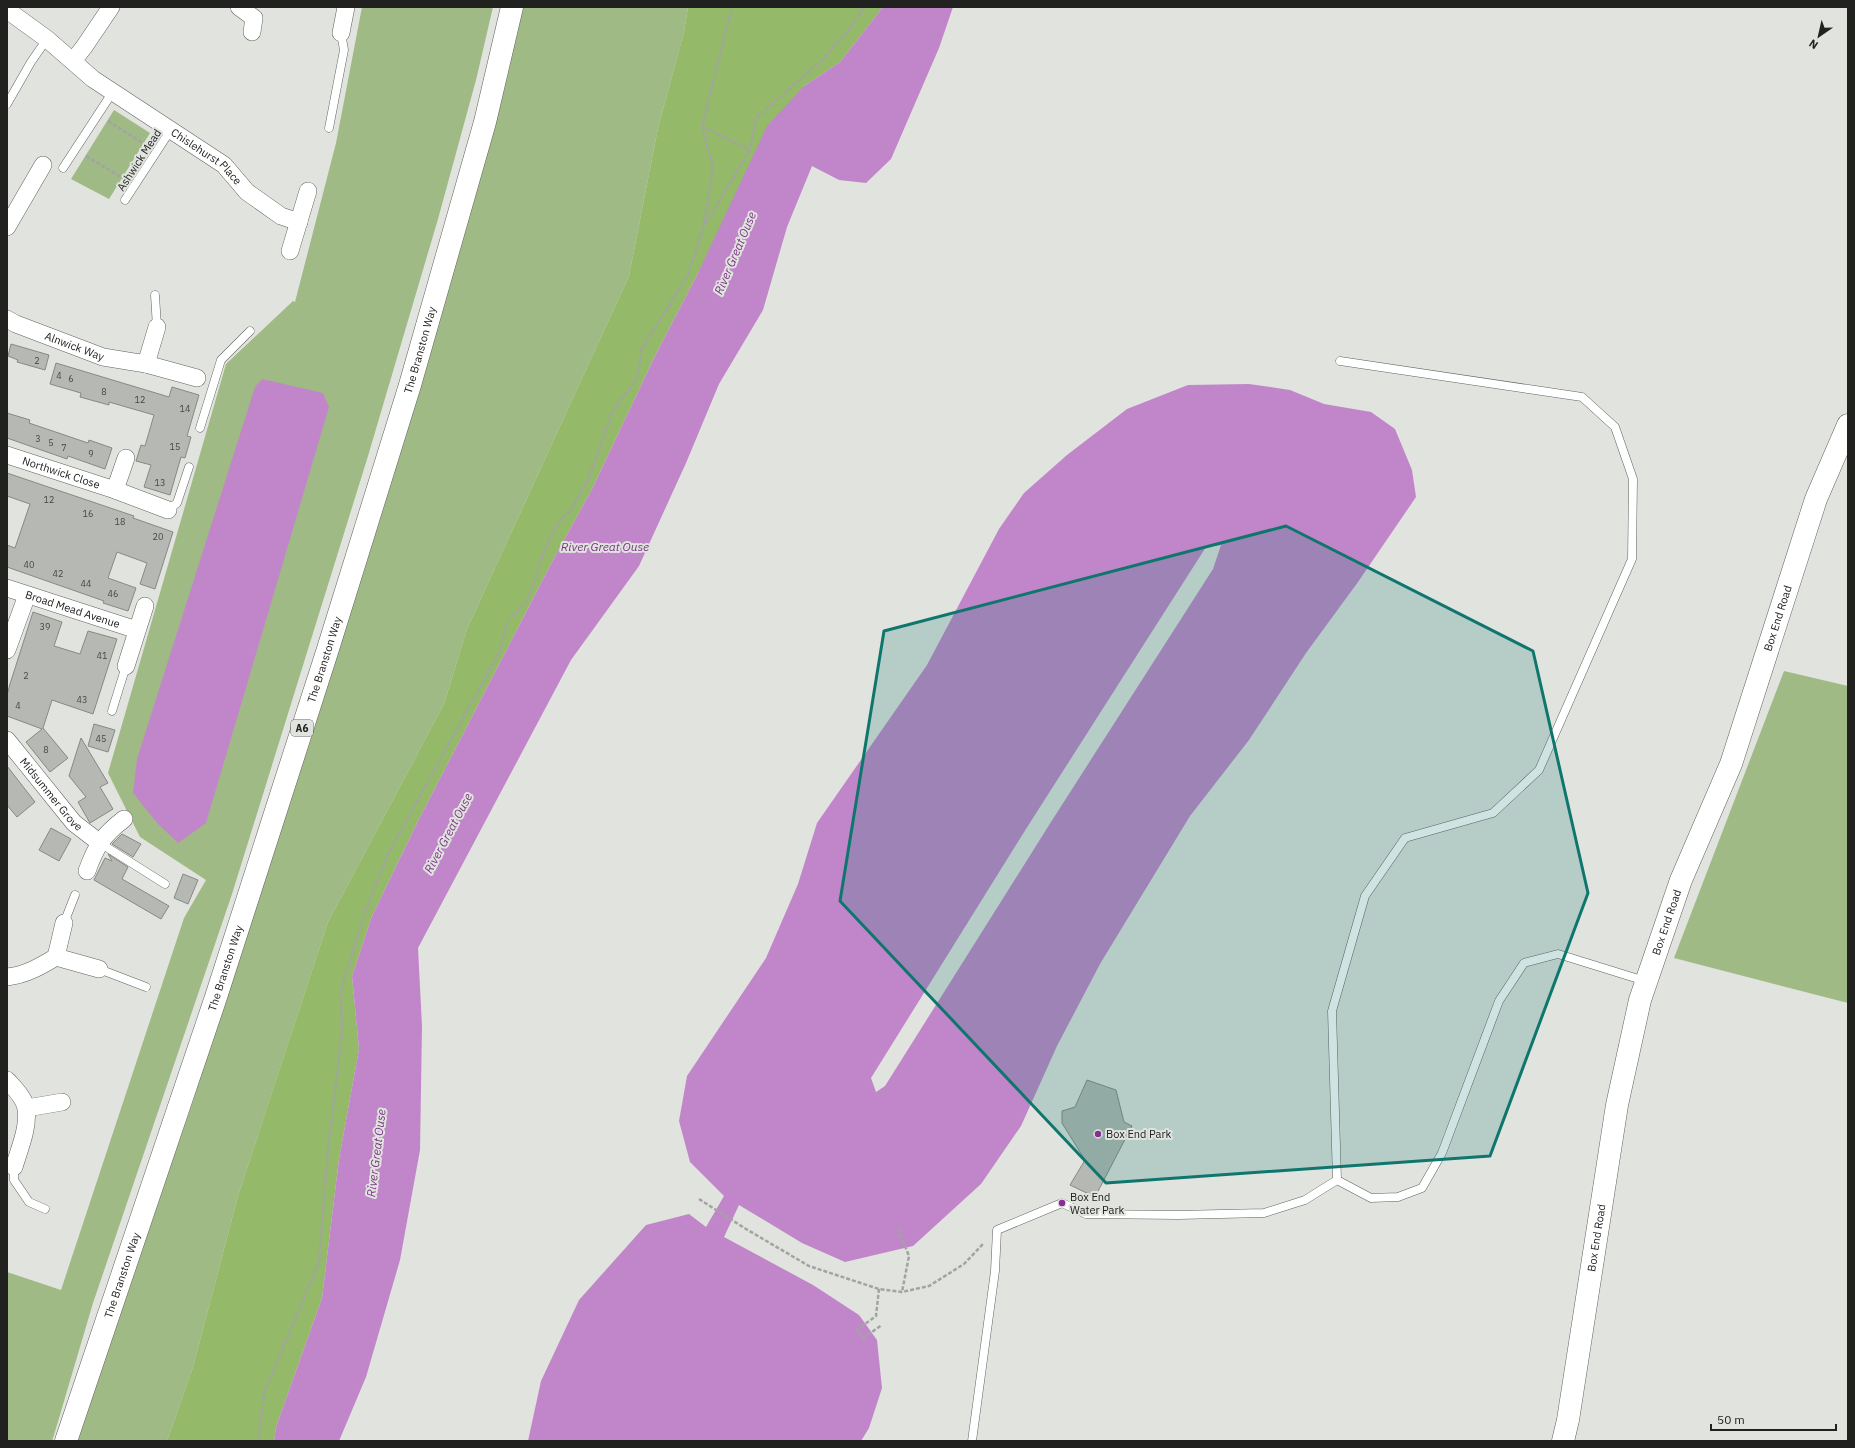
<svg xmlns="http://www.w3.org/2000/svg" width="1855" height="1448" viewBox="0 0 1855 1448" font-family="'IBM Plex Sans',sans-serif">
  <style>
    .green { fill: #a0ba85 }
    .forest { fill: #94b969 }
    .water { fill: #c186c9; fill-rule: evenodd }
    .building { fill: #b5b8b3; stroke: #868984 }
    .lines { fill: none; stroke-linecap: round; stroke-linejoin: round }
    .lane-casing { stroke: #61635e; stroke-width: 9 }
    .street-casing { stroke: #61635e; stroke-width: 18 }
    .secondary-casing { stroke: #61635e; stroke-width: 23 }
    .highway-casing { stroke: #61635e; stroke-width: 23 }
    .path { stroke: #a1a4a0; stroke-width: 2.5; stroke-dasharray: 4 2; stroke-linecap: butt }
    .lane { stroke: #fff; stroke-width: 8 }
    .street { stroke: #fff; stroke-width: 17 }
    .secondary { stroke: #fff; stroke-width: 22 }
    .highway { stroke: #fff; stroke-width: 22 }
    .marked { fill: #0f766e; fill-opacity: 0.2; stroke: #0f766e; stroke-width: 3; stroke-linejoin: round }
    .poi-dot { fill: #892c96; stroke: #e0e3de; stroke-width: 1.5 }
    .labels { text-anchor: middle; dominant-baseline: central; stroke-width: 4; stroke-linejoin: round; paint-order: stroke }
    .number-label { font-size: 9px; fill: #464845 }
    .shield { fill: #e0e3de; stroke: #5a5c59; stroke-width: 1 }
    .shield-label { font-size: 10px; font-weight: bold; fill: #212220 }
    .street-label { font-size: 11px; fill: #212220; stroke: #e0e3de }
    .poi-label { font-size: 11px; fill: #212220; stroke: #e0e3de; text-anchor: start }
    .water-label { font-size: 12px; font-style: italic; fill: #7b3586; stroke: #e0e3de }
  </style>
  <rect width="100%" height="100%" fill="#e0e3de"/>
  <g class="green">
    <polygon points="362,7 493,7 476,80 438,219 368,456 232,894 93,1303 54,1435 52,1441 7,1441 7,1272 61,1290 184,918 206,880 140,837 108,773 226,364 293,301 295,302 336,143"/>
    <polygon points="522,7 688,7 684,32 658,128 629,276 467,629 444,704 328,922 238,1196 193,1367 167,1441 75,1441 192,1104 308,742"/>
    <polygon points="114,110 150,133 109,199 71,179"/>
    <polygon points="1784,671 1848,686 1848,1003 1674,958"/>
  </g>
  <polygon class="forest" points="688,7 883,7 840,62 804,86 698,273 655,356 592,489 552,562 418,821 372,916 352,976 359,1049 339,1159 322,1298 276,1427 274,1441 167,1441 193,1367 238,1196 328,922 444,704 467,629 629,276 658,128 684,32"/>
  <g class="water">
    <polygon points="883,7 953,7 939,48 891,159 866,183 839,180 812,166 787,227 763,310 719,384 686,463 639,566 571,660 418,948 422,1026 420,1150 400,1260 366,1377 339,1441 274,1441 276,1427 322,1298 339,1159 359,1049 352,976 372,916 418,821 552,562 592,489 655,356 698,273 767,126 804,86 840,62"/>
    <polygon points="262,379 323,393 329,407 206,823 178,843 158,824 133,793 137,759 255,387"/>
    <path d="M1249 384 1290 390 1324 404 1371 412 1395 429 1412 470 1416 497 1358 582 1306 653 1249 740 1190 816 1100 964 1057 1046 1021 1126 981 1184 913 1246 845 1262 802 1243 739 1205 724 1237 813 1285 859 1315 877 1340 882 1388 869 1428 861 1441H528L541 1381 579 1300 646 1225 689 1214 706 1227 724 1196 690 1162 679 1121 687 1076 766 958 798 884 817 823 927 665 999 529 1024 493 1067 455 1127 409 1188 385ZM1221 545 1213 569 1051 822 885 1086 876 1092 871 1078 1026 829 1206 547Z"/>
  </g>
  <g class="building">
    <polygon points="11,344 49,355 45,370 17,362 18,360 8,356"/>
    <polygon points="56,363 169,397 172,387 199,395 187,436 191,437 185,458 181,457 170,495 144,487 151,465 136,461 141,445 145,446 154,415 109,402 109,405 80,397 81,393 50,384"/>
    <polygon points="7,413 30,420 29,423 88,443 89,440 112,448 105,469 68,456 67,459 7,438"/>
    <polygon points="7,473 134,516 133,518 173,532 155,589 140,584 147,563 117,552 108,578 136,588 128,611 103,603 104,601 7,567 7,545 15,548 30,504 7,496"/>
    <polygon points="33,612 62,622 54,646 80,654 88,631 117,639 93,714 52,700 43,728 68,758 50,772 26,742 42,729 7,716 7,695 10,684"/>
    <polygon points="94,724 115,730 108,752 88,746"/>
    <polygon points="81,738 108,783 100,787 113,809 90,823 78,802 86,797 69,776"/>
    <polygon points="7,766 35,802 17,817 7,805"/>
    <polygon points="51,828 71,839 59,861 39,850"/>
    <polygon points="122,834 141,844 133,857 112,844"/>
    <polygon points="108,854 128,867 122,879 169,906 161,919 94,880 105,858 112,861"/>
    <polygon points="183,874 198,880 188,904 174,898"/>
    <polygon points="1087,1080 1116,1090 1124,1122 1132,1126 1095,1197 1070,1185 1085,1160 1062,1123 1062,1111 1075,1107"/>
  </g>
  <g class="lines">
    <g class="lane-casing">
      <g id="lane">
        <polyline points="7,104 31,62 47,39"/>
        <polyline points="329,128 344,50 341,33"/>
        <polyline points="63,168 112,93"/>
        <polyline points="125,200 170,131"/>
        <polyline points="155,295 157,327"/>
        <polyline points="200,428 221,360 250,331"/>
        <polyline points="168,510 177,503 189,467"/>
        <polyline points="112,711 126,666"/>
        <polyline points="100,843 165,884"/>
        <polyline points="64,923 75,895"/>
        <polyline points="99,969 146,987"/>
        <polyline points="14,1167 14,1180 29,1202 45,1209"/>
        <polyline points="1337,1180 1332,1011 1365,896 1405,838 1493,813 1539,770 1632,559 1633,479 1615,427 1582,397 1340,361"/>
        <polyline points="972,1441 995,1271 997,1230 1062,1203 1086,1214 1178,1215 1264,1213 1305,1200 1337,1180 1371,1198 1398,1197 1422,1188 1442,1153 1499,1001 1524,963 1558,954 1645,981"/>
      </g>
    </g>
    <g class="street-casing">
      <g id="street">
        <polyline points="239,7 254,18 252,32"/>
        <path id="s1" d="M7 10 47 39 93 79 224 165 247 192 281 216 299 222"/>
        <polyline points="341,33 346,7"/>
        <polyline points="73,61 84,47 111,7"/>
        <polyline points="7,227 43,165"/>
        <polyline points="290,251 308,191"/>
        <path id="s2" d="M7 319 16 324 103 357 146 364 197 378"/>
        <polyline points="146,364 157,327"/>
        <path id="s3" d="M7 455 115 490 168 510"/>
        <polyline points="115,490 126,458"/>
        <path id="s4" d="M7 588 137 630"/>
        <polyline points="7,650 27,595"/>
        <polyline points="126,666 145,606"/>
        <path id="s5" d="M7 740 74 823 100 843"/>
        <path d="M87 871C96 846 103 835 124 819"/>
        <polyline points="56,957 64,923"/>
        <path d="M7 977C26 975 41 966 56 957L99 969"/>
        <path d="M7 1080C14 1088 25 1098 26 1109 29 1127 19 1150 14 1167"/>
        <polyline points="27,1108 62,1102"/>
      </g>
    </g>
    <g class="secondary-casing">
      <g id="secondary">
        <path id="s6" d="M1563 1441 1568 1420 1617 1105 1640 1000 1681 880 1731 764 1816 499 1848 425"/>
      </g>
    </g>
    <g class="highway-casing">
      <g id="highway">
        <path id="s7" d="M66 1441 216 997 327 652 410 385 485 122 512 7"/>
      </g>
    </g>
    <g class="path">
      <polyline points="108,121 146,145"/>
      <polyline points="702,126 750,150"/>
      <polyline points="86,156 124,179"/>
      <polyline points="704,224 713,168 702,126 732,7"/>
      <polyline points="699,1199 746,1229 809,1266 879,1289 902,1292 929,1286 964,1264 984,1243"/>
      <polyline points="898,1229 909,1256 902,1292"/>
      <polyline points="879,1289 876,1316 857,1330 863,1338 882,1325"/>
      <polyline points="258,1441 264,1393 319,1262 327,1159 342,1031 341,989 366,910 388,854 499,653 507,622 528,599 545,548 559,522 571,510 589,477 613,411 637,378 642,348 688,275 704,226 750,150 756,118 822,60 851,27 864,7"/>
    </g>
    <use href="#lane" class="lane"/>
    <use href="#street" class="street"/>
    <use href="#secondary" class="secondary"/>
    <use href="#highway" class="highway"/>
  </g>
  <path class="marked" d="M1286 526 1533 651 1588 893 1490 1156 1106 1183 840 901 884 631Z"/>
  <g class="poi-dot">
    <circle cx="1098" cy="1134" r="4"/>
    <circle cx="1062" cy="1203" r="4"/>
  </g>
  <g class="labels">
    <g class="number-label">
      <text x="37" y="360">2</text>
      <text x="59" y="375">4</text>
      <text x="71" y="378">6</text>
      <text x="104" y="391">8</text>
      <text x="140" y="399">12</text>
      <text x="185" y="408">14</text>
      <text x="38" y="438">3</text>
      <text x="51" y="442">5</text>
      <text x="175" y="446">15</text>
      <text x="64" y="447">7</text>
      <text x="91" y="453">9</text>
      <text x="160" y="482">13</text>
      <text x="49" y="499">12</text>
      <text x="88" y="513">16</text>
      <text x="120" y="521">18</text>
      <text x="158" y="536">20</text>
      <text x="29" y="564">40</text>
      <text x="58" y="573">42</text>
      <text x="86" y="583">44</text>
      <text x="113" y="593">46</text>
      <text x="45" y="626">39</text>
      <text x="102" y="655">41</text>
      <text x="26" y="675">2</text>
      <text x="82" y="699">43</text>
      <text x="18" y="705">4</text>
      <text x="101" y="738">45</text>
      <text x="46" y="749">8</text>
    </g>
    <rect class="shield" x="291" y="720" width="22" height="16" rx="3"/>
    <g class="shield-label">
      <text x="302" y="728">A6</text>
    </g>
    <g class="street-label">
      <text stroke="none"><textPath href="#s1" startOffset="248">Chislehurst Place</textPath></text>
      <text transform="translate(139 160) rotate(-57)">Ashwick Mead</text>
      <text stroke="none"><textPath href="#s2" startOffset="73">Alnwick Way</textPath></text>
      <text stroke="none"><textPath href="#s7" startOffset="1147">The Branston Way</textPath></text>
      <text stroke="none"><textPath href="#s3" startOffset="57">Northwick Close</textPath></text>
      <text stroke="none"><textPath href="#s4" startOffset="69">Broad Mead Avenue</textPath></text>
      <text stroke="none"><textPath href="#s6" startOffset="854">Box End Road</textPath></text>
      <text stroke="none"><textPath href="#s7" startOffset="823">The Branston Way</textPath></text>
      <text stroke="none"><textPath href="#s5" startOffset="70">Midsummer Grove</textPath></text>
      <text stroke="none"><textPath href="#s6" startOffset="530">Box End Road</textPath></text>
      <text stroke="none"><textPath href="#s7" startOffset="499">The Branston Way</textPath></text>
      <text stroke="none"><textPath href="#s6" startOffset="206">Box End Road</textPath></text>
      <text stroke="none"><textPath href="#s7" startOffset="175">The Branston Way</textPath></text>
    </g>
    <g class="poi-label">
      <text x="1106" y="1134">Box End Park</text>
      <text x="1070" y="1197">Box End<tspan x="1070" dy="13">Water Park</tspan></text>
    </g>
    <g class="water-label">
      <text transform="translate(735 253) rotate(-67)">River Great Ouse</text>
      <text x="605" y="546">River Great Ouse</text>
      <text transform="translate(448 833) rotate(-62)">River Great Ouse</text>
      <text transform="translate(376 1153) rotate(-83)">River Great Ouse</text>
    </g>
  </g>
  <rect width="1855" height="1448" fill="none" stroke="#212220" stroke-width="16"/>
  <g transform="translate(1819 36) rotate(214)" stroke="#e0e3de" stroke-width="3" paint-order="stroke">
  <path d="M0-3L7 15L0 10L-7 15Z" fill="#212220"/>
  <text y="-6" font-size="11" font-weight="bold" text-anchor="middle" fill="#212220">N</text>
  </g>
  <path d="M1711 1424v6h125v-6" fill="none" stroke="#212220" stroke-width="2"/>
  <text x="1717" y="1424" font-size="12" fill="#212220" stroke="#e0e3de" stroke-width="3" paint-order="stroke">50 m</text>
</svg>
